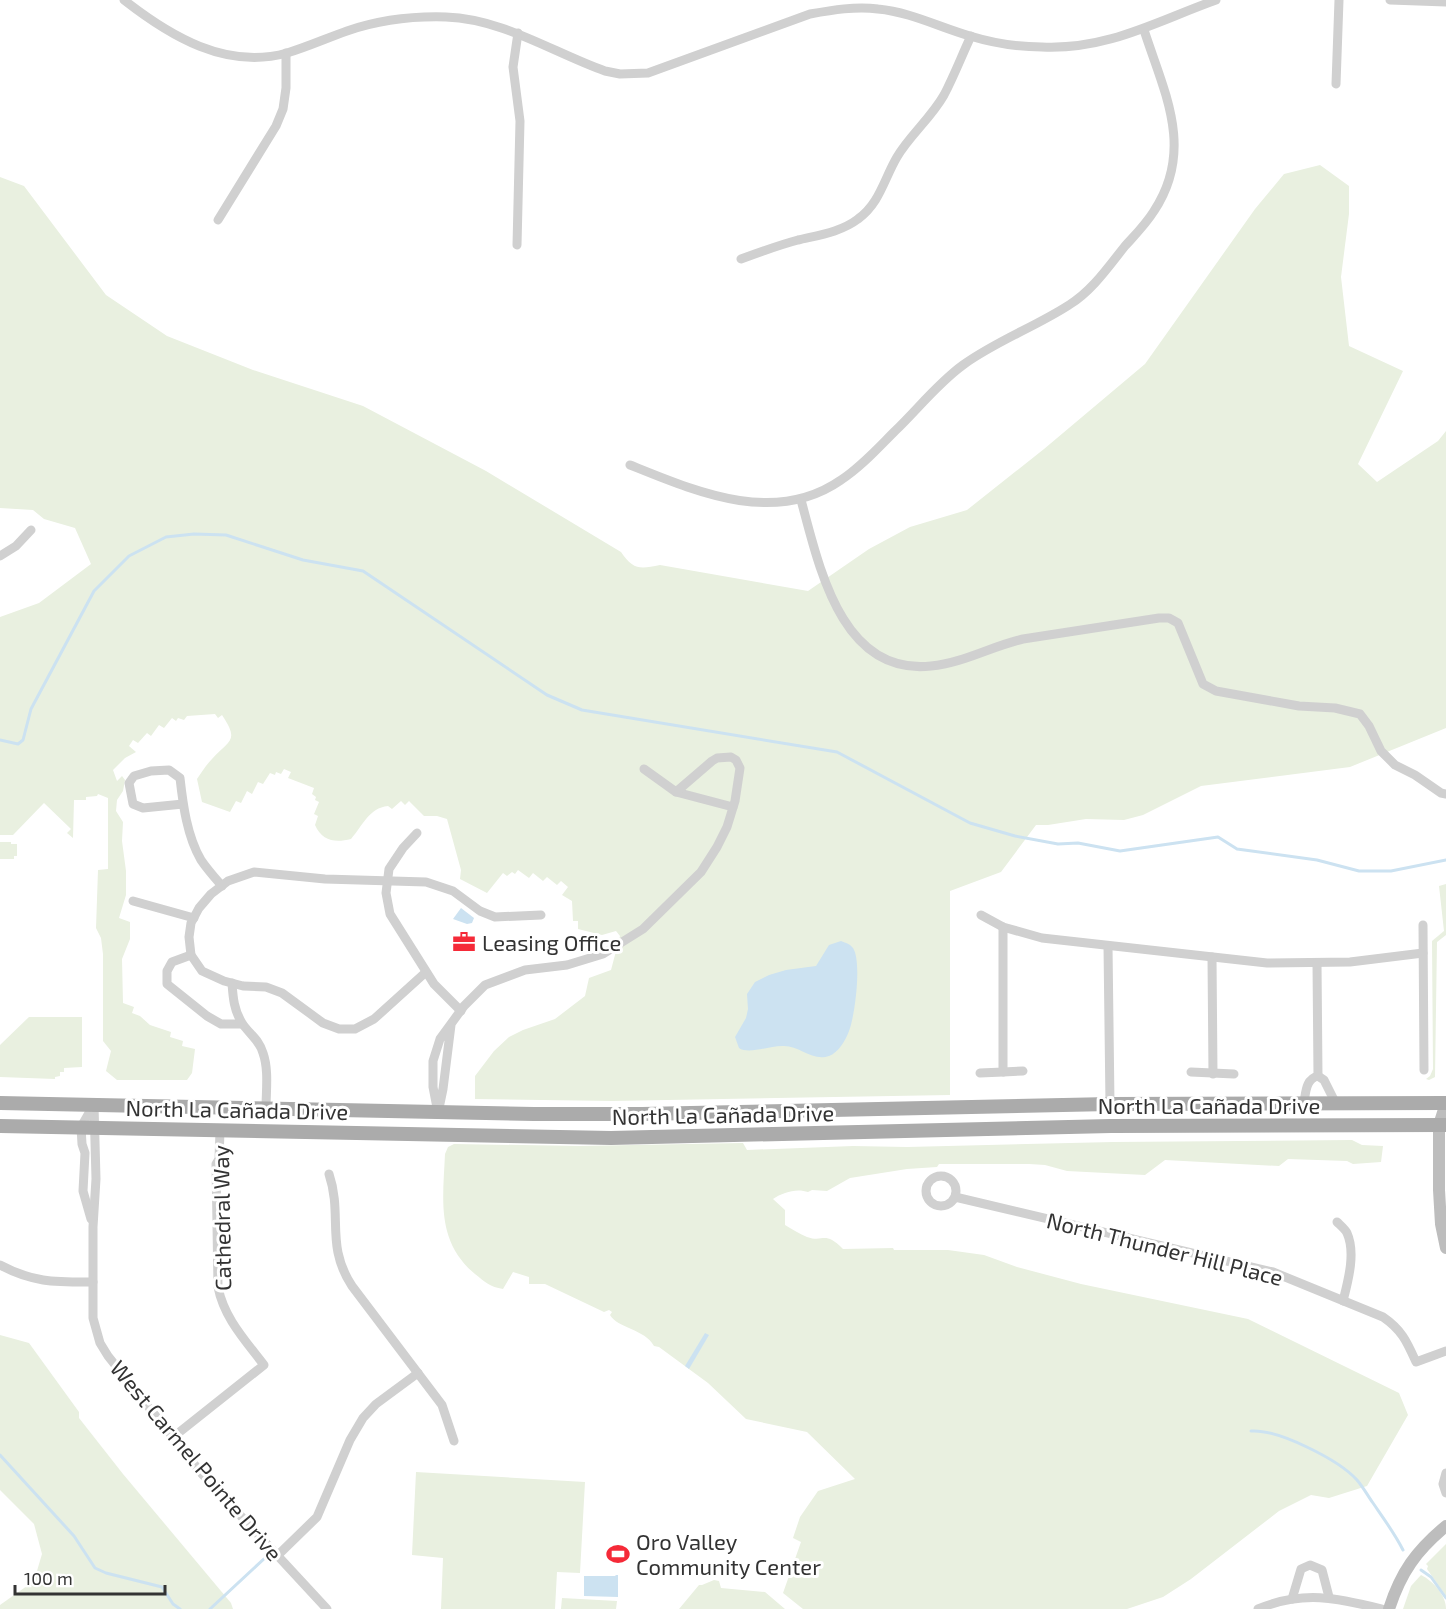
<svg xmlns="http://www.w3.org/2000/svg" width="1446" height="1609" viewBox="0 0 1446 1609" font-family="'Exo 2',sans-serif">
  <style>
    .green { fill: #e9f0e0 }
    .water { fill: #cce2f1 }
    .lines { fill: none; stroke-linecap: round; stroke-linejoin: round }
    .stream { stroke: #cce2f1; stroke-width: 3 }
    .street { stroke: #d0d0d0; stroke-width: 9 }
    .secondary { stroke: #bdbdbd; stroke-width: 12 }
    .primary { stroke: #ababab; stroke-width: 14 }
    .labels { text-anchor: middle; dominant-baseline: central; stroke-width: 6; stroke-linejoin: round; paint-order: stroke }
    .poi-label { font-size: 22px; fill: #333; stroke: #fff; text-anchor: start }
    .street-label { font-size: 22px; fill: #333; stroke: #fff }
  </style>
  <rect width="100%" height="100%" fill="#fff"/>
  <g class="green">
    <path d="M1320 165 1349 186V214L1341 277 1349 346 1403 371 1358 464 1377 482 1438 441 1446 431V728L1350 767 1201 786 1143 815 1124 820 1086 819 1048 825H1036L1001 872 950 891V1095L612 1101 475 1099V1076L494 1051 509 1037 523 1030 555 1019 585 996 589 978 611 970 620 936 616 931 602 935 578 929V921H573L572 901 562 895 568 887 561 881 557 885 547 877 543 881 533 873 529 878 518 870 515 874 512 872 507 876 503 873 487 893 460 879 461 870 447 819 437 816H424L409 801 405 805 401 801 392 809 388 806C369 808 363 825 351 839 335 843 322 841 315 825L318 816 314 814 319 802 315 800 316 797 312 794 314 788 288 778 291 772 284 769 281 774 276 772 275 775 270 773 263 784 258 782 252 794 247 791 241 803 236 801 230 812 202 802 197 779C202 772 206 765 212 759 229 740 240 742 222 715L218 718 215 714 187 716 184 720 178 718 176 721 172 718 164 728 159 725 151 736 147 733 138 743 133 740 129 746 136 752 125 758 113 770 117 781 122 776 125 780 123 791 117 800 116 811 123 822 122 841 126 871V895L119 918 130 922V939L122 959 123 1003 134 1007 132 1013 140 1016 150 1025 171 1032 170 1037 183 1041 182 1046 195 1049 192 1073 187 1080H117L106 1071 111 1051 103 1041V954L101 938 96 928 98 870 108 869V798L98 794 97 796 86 797V800H74L73 838 67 833 71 829 44 803 13 835H0V617L39 603 91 564 75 528 44 519 33 510 0 508V177L24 186 106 295 167 336 253 370 363 406 486 471 621 552C633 570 640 569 660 565L808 591 869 549 910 527 967 510 1044 449 1145 364 1255 209 1284 174Z"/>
    <polygon points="0,842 11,842 11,844 17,844 17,856 14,856 14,859 0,859"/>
    <polygon points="1446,884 1446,935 1437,942 1435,1077 1429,1080 1426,1079 1430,1076 1433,1069 1432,941 1444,931 1439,886"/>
    <polygon points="29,1017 82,1017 82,1067 64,1068 64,1072 60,1072 60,1076 55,1077 55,1079 0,1077 0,1045"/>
    <path d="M1352 1140 1362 1145 1383 1146 1381 1162 1353 1164 1347 1161 1288 1159 1279 1166 1165 1160 1145 1175 1067 1171 1045 1165 1029 1164H939L937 1167 907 1169 850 1178 827 1191 812 1190 808 1192C797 1188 783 1192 773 1199L785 1210V1225C792 1229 800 1234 807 1237 824 1243 824 1230 843 1249L893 1248 894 1250H948L984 1255 1017 1267 1081 1284 1248 1319 1399 1393 1408 1415 1367 1486 1329 1498 1311 1495 1279 1511 1191 1579 1163 1597 1127 1609H803L783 1593 801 1542 793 1538 800 1517 818 1491 855 1479 807 1432 746 1419 708 1383 659 1347 654 1346C645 1329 617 1328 610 1315L612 1312 609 1310 604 1312 545 1284H529V1277L513 1272 503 1289C490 1287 485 1282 475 1274 436 1241 443 1200 445 1154L448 1147 454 1144 579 1146 743 1143 747 1150 853 1146 907 1147 1113 1142Z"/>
    <polygon points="0,1335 29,1343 79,1412 79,1418 123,1474 231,1603 233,1609 0,1609 0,1605 34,1581 42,1554 34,1524 0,1490"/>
    <polygon points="416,1472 585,1482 580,1573 557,1572 555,1609 441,1609 443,1558 412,1555"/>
    <polygon points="1446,1544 1446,1596 1427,1569 1428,1566 1426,1564"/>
    <path d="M1421 1575C1433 1581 1446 1595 1446 1609H1403L1411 1586Z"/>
    <polygon points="714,1580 719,1581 721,1588 765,1592 785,1609 679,1609 699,1585 702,1585"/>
    <polygon points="562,1598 617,1601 616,1609 561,1609"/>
  </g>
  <g class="water">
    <polygon points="461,908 474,918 472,923 467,924 453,919"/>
    <path d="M841 941C846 943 850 944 853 948 862 961 855 1016 849 1031 846 1040 838 1053 829 1056 813 1062 800 1046 784 1046 771 1045 749 1055 739 1048L735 1037 746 1018 748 1009 747 994 755 982 769 975 786 970 816 966 829 945Z"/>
    <polygon points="705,1333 709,1335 689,1369 685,1366"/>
    <polygon points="616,1575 618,1575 618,1597 584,1596 584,1576 615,1576"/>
  </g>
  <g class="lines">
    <g class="stream">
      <polyline points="0,740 18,744 23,740 31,709 94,591 129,556 166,537 194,534 226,535 303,560 363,571 547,695 582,710 837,752 970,823 1015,836 1058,844 1078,843 1120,851 1218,837 1237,849 1317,860 1359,871 1391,871 1446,860"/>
      <path d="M1251 1431C1278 1429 1339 1460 1357 1480 1363 1487 1368 1496 1373 1503 1384 1519 1395 1534 1403 1550"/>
      <polyline points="0,1455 74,1536 95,1568 106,1573 162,1587 173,1604 180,1609"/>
      <polyline points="1421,1570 1431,1577 1446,1598"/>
      <polyline points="210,1609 266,1557"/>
    </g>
    <g class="street">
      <path d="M124 0C170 36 226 70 287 53 307 47 327 38 347 31 379 20 412 16 446 17 503 19 552 52 605 71L620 74 648 73 810 14C832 10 856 6 878 9 910 12 939 27 970 36 993 43 1018 47 1042 47 1108 50 1157 21 1216 0"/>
      <polyline points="1390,0 1446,2"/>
      <polyline points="1336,84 1339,0"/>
      <polyline points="218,220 276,126 283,109 286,88 286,53"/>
      <polyline points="517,245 520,121 513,67 518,33"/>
      <path d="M741 259C760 252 779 245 798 240 819 235 841 232 858 219 880 203 884 179 897 157 910 135 931 118 944 95 954 76 962 55 971 36"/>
      <path d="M630 465C697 492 775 526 841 480 861 467 878 448 895 431 917 410 938 383 963 365 996 341 1035 327 1069 305 1092 291 1109 266 1125 246 1135 235 1146 224 1154 211 1195 149 1164 92 1144 30"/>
      <path d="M801 500C819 566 841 676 931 666 963 663 992 646 1023 639L1159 618H1169L1178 623 1203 684 1216 691 1299 706 1335 708 1360 714 1369 726 1381 751 1395 765 1415 775 1441 793 1446 794"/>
      <polyline points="0,556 16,546 31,530"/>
      <polyline points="644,769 676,792 733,807"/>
      <path d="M183 804 143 808 133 804 129 783 134 776 151 771 169 770 180 778C183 805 187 836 201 860 207 869 215 878 222 886"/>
      <polyline points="417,833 403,848 389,869 386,893 390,914 434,984 461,1011"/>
      <polyline points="133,901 194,918"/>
      <polyline points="981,915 1003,927 1042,938 1267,963 1350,962 1423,953"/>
      <polyline points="1423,925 1424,1070"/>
      <polyline points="1108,946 1110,1104"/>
      <polyline points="191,955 172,962 167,971 167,984 207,1016 221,1024 242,1024"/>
      <polyline points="1212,957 1213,1074"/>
      <polyline points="1317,963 1318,1076"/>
      <polyline points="426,972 374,1019 355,1029 339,1029 323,1023 282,993 266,987 243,986 224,981 202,971 191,955 189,937 191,923 199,908 211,894 228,881 254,872 325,879 426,882 453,891 480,911 495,917 541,915"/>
      <path d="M232 983C233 998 234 1010 242 1023 249 1034 259 1039 263 1053 269 1070 266 1091 266 1109"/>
      <polyline points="451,1025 443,1089 438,1113 433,1087 433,1061 440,1039 464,1006 485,985 525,970 567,965 603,954 643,929 701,872 717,847 727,827 735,801 740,768 736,760 731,757 717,758 712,761 676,792"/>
      <polyline points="1003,1072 1023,1071"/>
      <polyline points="1191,1072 1234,1074"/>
      <polyline points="980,1073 1003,1072 1003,927"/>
      <path d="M1304 1102C1306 1091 1306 1079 1318 1076L1324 1080 1335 1102"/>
      <polyline points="94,1105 96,1179 93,1227 93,1318 100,1343 108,1356 202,1474 327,1609"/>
      <path d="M329 1174C343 1216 325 1245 352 1286L442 1405 454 1441"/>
      <circle cx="941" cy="1191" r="15"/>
      <path d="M955 1197 1273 1272 1383 1317C1402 1330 1407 1342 1416 1362L1446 1351"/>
      <polyline points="91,1219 83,1191 85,1153 82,1144 81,1127 93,1106"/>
      <path d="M1337 1222C1340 1225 1345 1229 1347 1233 1356 1253 1348 1281 1343 1301"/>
      <path d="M0 1265C33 1283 57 1282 93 1282"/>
      <path d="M172 1438 264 1365C245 1340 224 1318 218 1287L216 1164 219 1159 220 1131"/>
      <polyline points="1446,1473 1443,1484 1446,1493"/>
      <polyline points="277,1556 317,1517 350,1440 363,1418 376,1404 418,1373"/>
      <polyline points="1292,1599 1301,1569 1310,1565 1322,1570 1329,1597"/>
      <path d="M1258 1609C1303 1590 1337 1598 1382 1609"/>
    </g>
    <g class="secondary">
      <polyline points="1446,1103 1439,1125 1439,1190 1441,1224 1446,1248"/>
      <path d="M1389 1609C1401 1572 1416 1551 1446 1526"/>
    </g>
    <g class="primary">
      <polyline points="0,1103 534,1114 642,1114 1110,1104 1446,1103"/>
      <polyline points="0,1126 611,1138 1111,1126 1446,1125"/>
    </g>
  </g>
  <defs>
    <g id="office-bare" transform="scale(1.8)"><path d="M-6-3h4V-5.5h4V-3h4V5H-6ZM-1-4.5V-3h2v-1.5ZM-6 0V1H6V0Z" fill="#f52a38" stroke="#fff" stroke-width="2.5" paint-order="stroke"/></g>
    <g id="stadium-bare" transform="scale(1.8)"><path d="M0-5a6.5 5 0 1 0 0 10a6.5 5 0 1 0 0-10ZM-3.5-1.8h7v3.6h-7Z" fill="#f52a38" stroke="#fff" stroke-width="2.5" paint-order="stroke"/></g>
  </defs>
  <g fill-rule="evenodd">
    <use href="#office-bare" x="464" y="942"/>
    <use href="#stadium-bare" x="618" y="1554"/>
  </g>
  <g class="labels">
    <g class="poi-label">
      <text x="482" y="942">Leasing Office</text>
      <text x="636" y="1541">Oro Valley<tspan x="636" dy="25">Community Center</tspan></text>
    </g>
    <g class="street-label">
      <text x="1209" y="1105">North La Cañada Drive</text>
      <text transform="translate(237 1109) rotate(1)">North La Cañada Drive</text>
      <text transform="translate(723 1114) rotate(-1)">North La Cañada Drive</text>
      <text transform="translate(221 1218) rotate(-91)">Cathedral Way</text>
      <text transform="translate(1165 1248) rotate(14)">North Thunder Hill Place</text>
      <text transform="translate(197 1460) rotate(50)">West Carmel Pointe Drive</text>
    </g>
  </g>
  <path d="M15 1585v9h150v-9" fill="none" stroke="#333333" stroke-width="3"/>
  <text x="24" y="1585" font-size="18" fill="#333333" stroke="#ffffff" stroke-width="4.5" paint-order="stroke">100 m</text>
</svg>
